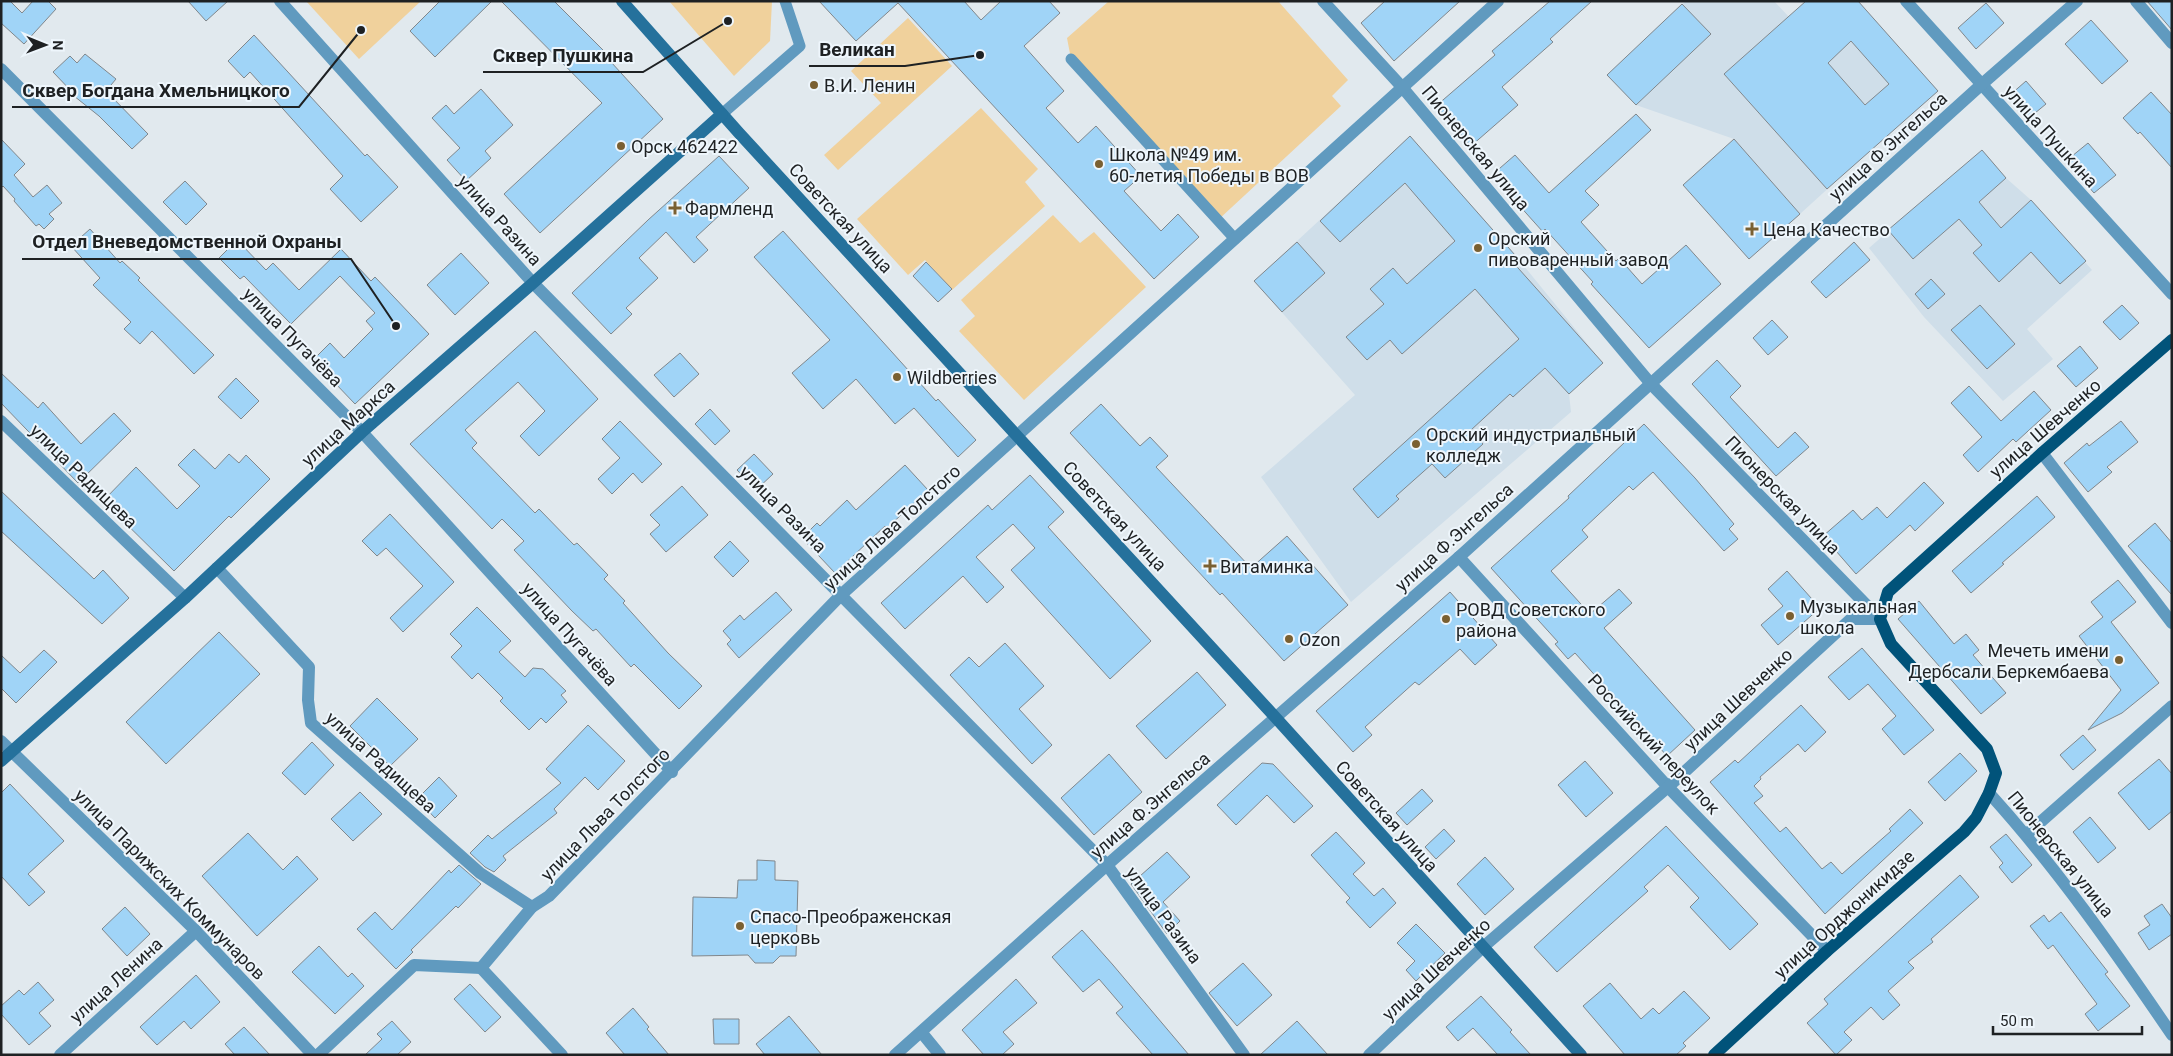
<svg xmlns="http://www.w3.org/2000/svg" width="2173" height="1056" viewBox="0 0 2173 1056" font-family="Roboto,sans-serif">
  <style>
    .built { fill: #cfdee9 }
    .green { fill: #f0d19c }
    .building { fill: #a0d4f7; stroke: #80878c; fill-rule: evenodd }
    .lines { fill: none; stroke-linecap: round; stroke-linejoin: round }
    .lane { stroke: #609abf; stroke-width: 11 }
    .street { stroke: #609abf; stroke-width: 12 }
    .secondary { stroke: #25719c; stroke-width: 12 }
    .primary { stroke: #01537a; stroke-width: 12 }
    .poi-dot { fill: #7a6032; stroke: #eef6fc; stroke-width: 2 }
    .labels { text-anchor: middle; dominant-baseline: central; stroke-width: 4; stroke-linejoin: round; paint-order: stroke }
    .poi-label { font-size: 18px; fill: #1e2123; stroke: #eef6fc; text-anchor: start }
    .street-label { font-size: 18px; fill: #1e2123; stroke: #eef6fc }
    .leader { fill: none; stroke: #1e2123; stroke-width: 2 }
    .callout-dot { fill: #1e2123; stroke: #eef6fc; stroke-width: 2 }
    .callout-label { font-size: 19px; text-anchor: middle; font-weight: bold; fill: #1e2123; stroke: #eef6fc; stroke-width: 4; stroke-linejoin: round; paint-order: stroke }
  </style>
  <rect width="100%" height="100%" fill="#e1e9ee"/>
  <g class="built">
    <polygon points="1686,1 1774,1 1789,17 1857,1 1938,91 1901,122 1800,214 1734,139 1636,105 1607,75"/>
    <polygon points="1410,136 1515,255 1603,363 1569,394 1571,412 1351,602 1261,477 1355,395 1254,281"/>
    <polygon points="1982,150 2006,178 2031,200 2092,270 2027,329 2053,359 2003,401 1924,317 1869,248"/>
  </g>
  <g class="green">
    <polygon points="306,1 421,1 359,59"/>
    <polygon points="669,1 772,1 770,41 734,76"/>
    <polygon points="1109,1 1278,1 1348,80 1332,96 1341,106 1218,220 1071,59 1067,38"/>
    <polygon points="908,18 952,66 838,170 824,155 881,103 851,71"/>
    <polygon points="981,108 1038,169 1025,182 1045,206 952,290 925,260 908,275 857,219"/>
    <polygon points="1053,215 1080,243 1094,232 1146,287 1024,400 959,331 975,316 961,300"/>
  </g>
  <g class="building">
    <polygon points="1,1 10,1 22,13 33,1 48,1 56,9 24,44 1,23"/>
    <polygon points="188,1 228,1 206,21"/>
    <polygon points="440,1 492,1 435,57 410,31"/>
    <polygon points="501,1 554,1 613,60 611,62 663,119 540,233 504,194 602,103"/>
    <polygon points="819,1 964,1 981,20 1001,1 1049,1 1060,13 1024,46 1064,91 1046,108 1078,143 1096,126 1141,176 1124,191 1161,231 1178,214 1199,237 1154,279 898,3 856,41"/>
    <polygon points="1385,1 1460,1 1394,61 1361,23"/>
    <polygon points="1550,1 1592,1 1550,39 1553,42 1502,87 1518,105 1471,146 1436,106 1495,55 1492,51"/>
    <path d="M1806 1H1858L1938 91 1827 189 1724 74ZM1851 41 1889 84 1865 105 1828 63Z"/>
    <polygon points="2147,1 2172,1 2172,30"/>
    <polygon points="1986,3 2004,23 1976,49 1958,28"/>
    <polygon points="1682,4 1711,34 1636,105 1607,75"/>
    <polygon points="2091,20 2128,61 2102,84 2065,44"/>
    <polygon points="254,35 365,156 367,154 398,187 361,222 330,189 343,176 250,72 244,78 228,61"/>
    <polygon points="85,54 116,79 106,91 148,134 132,149 99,116 74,96 75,95 53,72 70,56 77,63"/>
    <polygon points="2026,81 2046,104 2029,118 2010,95"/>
    <polygon points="481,89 513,125 485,151 491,158 466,181 447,160 460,148 432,118 446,105 454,114"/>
    <polygon points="2151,92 2172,115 2172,168 2140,132 2138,134 2123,118"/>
    <polygon points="1636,114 1651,130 1585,191 1599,205 1581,222 1616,261 1619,258 1642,284 1686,245 1721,284 1649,348 1591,284 1593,282 1545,229 1543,232 1492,175 1515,155 1549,193"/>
    <polygon points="1410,136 1515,255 1510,259 1603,363 1569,394 1545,368 1513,397 1510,394 1471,430 1483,444 1445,478 1432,464 1396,496 1399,499 1378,518 1353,489 1519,339 1475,289 1402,354 1390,340 1367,360 1346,337 1384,304 1370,289 1393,268 1407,284 1455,241 1405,183 1340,242 1320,221"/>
    <polygon points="1,139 25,164 14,175 33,197 47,185 62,203 49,214 54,219 44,229 39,224 36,226 14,201 15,199 3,186 1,188"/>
    <polygon points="1734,139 1800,214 1749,259 1683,185"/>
    <polygon points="2088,143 2116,175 2094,193 2066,161"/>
    <polygon points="1982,150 2006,178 1979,202 2001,228 2031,200 2086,261 2060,284 2031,252 1999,282 1973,253 1982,245 1959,219 1913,259 1888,230"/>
    <polygon points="719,156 749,188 696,237 708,250 694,263 666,232 639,258 658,278 626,308 632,314 611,334 572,293 648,220"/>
    <polygon points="185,181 207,204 186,225 163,202"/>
    <polygon points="90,229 120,263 122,261 140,278 138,280 214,355 194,374 152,331 140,344 124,329 131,322 93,285 100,278 71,246"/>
    <polygon points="783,231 936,401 938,399 976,440 958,457 914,408 895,424 856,379 823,409 792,373 830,340 754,257"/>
    <polygon points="237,240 266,270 273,263 299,290 341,249 371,281 375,277 429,334 355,404 313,360 330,343 344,358 373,329 366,321 375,313 340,276 291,324 244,276 240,279 219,258"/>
    <polygon points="1297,242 1325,273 1282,312 1254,281"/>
    <polygon points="1854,242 1870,260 1826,298 1811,282"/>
    <polygon points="461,253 489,283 455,315 427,285"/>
    <polygon points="926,262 952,289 938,302 913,276"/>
    <polygon points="1931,279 1945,294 1928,309 1915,294"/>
    <polygon points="1980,305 2015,344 1987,369 1951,330"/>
    <polygon points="2122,305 2139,323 2120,340 2103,322"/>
    <polygon points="1772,320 1788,337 1768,355 1753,338"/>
    <polygon points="535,331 598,399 539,456 520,436 545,411 518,382 465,430 477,443 472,448 535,513 539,509 574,545 577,543 608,575 604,579 625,601 623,603 668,653 702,686 679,709 634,664 631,667 596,629 593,631 572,611 514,550 524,541 502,519 492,529 410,444"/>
    <polygon points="2080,346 2098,368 2076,387 2057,366"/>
    <polygon points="680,353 699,374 674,397 654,375"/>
    <polygon points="1717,360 1741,386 1730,397 1778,448 1795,432 1809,447 1776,476 1692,384"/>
    <polygon points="1,373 38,408 43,402 81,444 114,413 131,431 78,483 1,403"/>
    <polygon points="236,378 259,401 241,419 218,397"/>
    <polygon points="1969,386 2001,421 2034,391 2051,410 2016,442 2013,439 1978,472 1963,455 1982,437 1951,403"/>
    <polygon points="1101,404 1140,446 1150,437 1168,456 1156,467 1251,568 1287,536 1348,605 1284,661 1222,593 1220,595 1070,433"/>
    <polygon points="710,409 730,431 715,445 695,424"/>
    <polygon points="620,421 662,464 642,483 633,473 612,494 598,479 620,458 602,439"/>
    <polygon points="2121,421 2138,442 2107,467 2112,472 2088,492 2064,463 2087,443 2089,446"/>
    <polygon points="1644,424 1695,478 1734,524 1729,529 1738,539 1724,551 1653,472 1633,490 1629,486 1582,530 1588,537 1551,571 1590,614 1619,589 1632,603 1604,628 1695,730 1667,756 1575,653 1568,659 1555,644 1558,642 1491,568 1569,498 1568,496"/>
    <polygon points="194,449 215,469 229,454 239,463 246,455 270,479 231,518 229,516 174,571 103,501 136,467 177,509 200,486 178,465"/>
    <polygon points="754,454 773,474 756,490 737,470"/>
    <polygon points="905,465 928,490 887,528 885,526 835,573 802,538 817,523 820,526 847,500 856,510"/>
    <polygon points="1030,475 1064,512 1048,527 1151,641 1110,679 1011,570 1035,548 1013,524 976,557 1004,587 987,603 963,576 905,629 881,603 988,505 992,510"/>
    <polygon points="1924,482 1944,503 1915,531 1910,525 1856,574 1823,536 1853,510 1862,520 1877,507 1887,518"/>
    <polygon points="682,486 708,515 666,552 650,534 660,525 650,515"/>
    <polygon points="1,491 94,579 103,570 129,598 102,624 1,531"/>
    <polygon points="2037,496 2055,517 2002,563 2004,564 1971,593 1952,571"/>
    <polygon points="390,514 454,582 403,632 390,618 423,586 386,548 377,556 362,541"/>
    <polygon points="2155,523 2172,543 2172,595 2128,546"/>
    <polygon points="730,541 749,561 733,577 714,557"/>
    <polygon points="1787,571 1820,608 1778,645 1761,625 1783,606 1768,589"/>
    <polygon points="2118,580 2136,602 2111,622 2159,683 2122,713 2088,730 2121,690 2079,636 2103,617 2091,602"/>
    <polygon points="776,592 792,610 739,658 727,644 731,640 723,631 740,615 744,620"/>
    <polygon points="1450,592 1497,645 1475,665 1460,649 1419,685 1415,682 1365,727 1372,735 1353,752 1316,711"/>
    <polygon points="1919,601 1954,644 1966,634 1979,650 1973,655 2006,693 1981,714 1898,619"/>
    <polygon points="477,607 511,641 499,652 525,677 533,668 543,669 566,691 561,695 567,702 546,723 541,718 529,730 500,701 503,698 478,673 472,679 451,657 462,646 450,634"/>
    <polygon points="219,632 260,674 166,764 126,722"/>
    <polygon points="1005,643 1044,686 1019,709 1052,745 1032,764 950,675 969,657 979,667"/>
    <polygon points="1862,648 1934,730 1904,755 1882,729 1896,716 1868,684 1849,700 1828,677"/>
    <polygon points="44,650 57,662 16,703 1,688 1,655 20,673"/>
    <polygon points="1197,672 1226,705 1166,759 1136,726"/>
    <polygon points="377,698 418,739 390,766 350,726"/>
    <polygon points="1801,705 1826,732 1805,752 1798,744 1760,777 1761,779 1754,786 1763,796 1754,803 1780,832 1786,827 1822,869 1831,862 1842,874 1891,831 1889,829 1910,809 1923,823 1825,914 1710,782 1735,760 1738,763"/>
    <polygon points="588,725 625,761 598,790 585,777 554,809 557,813 503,856 506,860 494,872 485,867 470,853 488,835 492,839 561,783 546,769"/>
    <polygon points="2083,735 2096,750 2073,770 2060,755"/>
    <polygon points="312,742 334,765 305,795 282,773"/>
    <polygon points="1960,753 1977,771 1945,801 1928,782"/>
    <polygon points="1109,754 1142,792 1094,835 1061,798"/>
    <polygon points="2159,759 2172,774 2172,811 2149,830 2118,793"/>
    <polygon points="1585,761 1613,793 1586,817 1558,785"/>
    <polygon points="1262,763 1273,764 1313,806 1294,823 1267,795 1236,825 1217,805"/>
    <polygon points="439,777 457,796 435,818 417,799"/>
    <polygon points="10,784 64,841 28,874 45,892 29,906 1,876 1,793"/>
    <polygon points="1422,789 1433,801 1407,825 1396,813"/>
    <polygon points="360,792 382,814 353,841 331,819"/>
    <polygon points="2090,817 2116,848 2098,863 2073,832"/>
    <polygon points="1666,826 1758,924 1730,950 1690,907 1699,898 1668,865 1644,887 1648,891 1557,972 1534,947"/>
    <polygon points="1444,829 1455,841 1436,859 1425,847"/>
    <polygon points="1336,832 1365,863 1353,874 1374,896 1383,888 1396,903 1370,928 1346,902 1350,898 1311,855"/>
    <polygon points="248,833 283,870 297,856 318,879 257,936 202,876"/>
    <polygon points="2006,834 2032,865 2012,883 1999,867 2003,863 1990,847"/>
    <polygon points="1167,852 1190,877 1163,902 1180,921 1167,934 1131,884"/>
    <polygon points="1485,857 1514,889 1485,915 1457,884"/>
    <polygon points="757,860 775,861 775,880 798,881 796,956 780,956 773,963 755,963 748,955 692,956 693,897 737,898 738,880 757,880"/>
    <polygon points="459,865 481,884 458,908 456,906 411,950 413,952 396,969 357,929 375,912 392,930 449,870 451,873"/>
    <polygon points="1960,875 1979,897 1931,939 1933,942 1908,962 1914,968 1888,991 1900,1005 1883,1020 1871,1007 1844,1032 1852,1040 1836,1055 1807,1023 1828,1004 1824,999"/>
    <polygon points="2162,904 2172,918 2172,934 2149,950 2138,933 2150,925 2144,916"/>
    <polygon points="125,907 150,934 127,956 102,929"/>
    <polygon points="2061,912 2108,972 2105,974 2130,1006 2098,1031 2085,1014 2097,1004 2053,945 2048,949 2030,926 2044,915 2049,922"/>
    <polygon points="1416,924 1445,953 1416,981 1406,970 1415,961 1397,943"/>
    <polygon points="1082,930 1113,965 1189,1055 1153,1055 1116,1013 1123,1007 1099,979 1083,992 1052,957"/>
    <polygon points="319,946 348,977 352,973 364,986 335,1014 292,972"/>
    <polygon points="1243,963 1272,995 1237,1026 1209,993"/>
    <polygon points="196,975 220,1002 191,1029 184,1021 157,1045 140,1027"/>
    <polygon points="1016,979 1037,1003 1003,1032 1014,1044 1002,1055 984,1055 962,1030"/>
    <polygon points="38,982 54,1000 39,1013 51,1026 29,1045 1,1014 1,1006 19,990 24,995"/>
    <polygon points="1610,983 1641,1019 1653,1008 1659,1014 1684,991 1710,1018 1683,1043 1686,1046 1676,1055 1625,1055 1583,1006"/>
    <polygon points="470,984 501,1017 485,1032 454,999"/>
    <polygon points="1481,996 1512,1030 1510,1032 1531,1055 1498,1055 1473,1028 1458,1041 1446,1027"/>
    <polygon points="633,1008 649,1027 647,1029 669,1055 625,1055 606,1033"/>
    <polygon points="789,1016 822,1055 765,1055 756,1044"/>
    <polygon points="713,1019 739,1019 739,1044 714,1044"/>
    <polygon points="392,1021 411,1042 397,1055 365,1055 382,1039 377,1034"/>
    <polygon points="1297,1021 1328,1055 1260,1055"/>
    <polygon points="244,1027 270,1055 235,1055 225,1044"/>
  </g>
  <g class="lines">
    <g class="lane">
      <polyline points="1071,59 1235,239"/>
      <polyline points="722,114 800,46 785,1"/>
    </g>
    <g class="street">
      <polyline points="280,1 533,283 1107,865 1244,1055"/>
      <polyline points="1323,1 1402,87 1651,384 1880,619"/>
      <polyline points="1906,1 2172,294"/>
      <polyline points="2136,1 2172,43"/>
      <polyline points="1,69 362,432 672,772"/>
      <polyline points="1,421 185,598"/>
      <polyline points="2042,453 2172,623"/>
      <polyline points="1459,557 1668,787 1827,951"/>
      <polyline points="217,568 309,667 308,700 311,723 480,873 532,907"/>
      <polyline points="1,741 196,931 313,1055"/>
      <path d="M1989 793C2057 868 2115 951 2172 1035"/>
      <polyline points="2027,834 2172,706"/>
      <polyline points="481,968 562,1055"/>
      <polyline points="922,1033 940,1055"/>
      <polyline points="60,1055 196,931"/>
      <polyline points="318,1055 414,965 481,968 532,907 549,896 842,594 1498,1"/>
      <polyline points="895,1055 1107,865 1459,557 1981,85 2077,1"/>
      <polyline points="1369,1055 1482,948 1668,787 1851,619 1880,619"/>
    </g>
    <g class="secondary">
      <polyline points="622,1 739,133 1276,718 1581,1055"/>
      <polyline points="1,761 185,598 362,432 533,283 722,114"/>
    </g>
    <polyline class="primary" points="1714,1055 1827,951 1964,832 1976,818 1989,793 1996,773 1987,749 1891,644 1880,619 1888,592 2042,453 2172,340"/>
  </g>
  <g class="poi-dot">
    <circle cx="814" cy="85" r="5"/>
    <circle cx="621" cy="146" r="5"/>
    <circle cx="1099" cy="164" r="5"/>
    <path d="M672.5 200.5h5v5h5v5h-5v5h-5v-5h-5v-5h5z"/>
    <path d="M1749.5 221.5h5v5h5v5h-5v5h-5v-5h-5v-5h5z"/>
    <circle cx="1478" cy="248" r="5"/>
    <circle cx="897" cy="377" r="5"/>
    <circle cx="1416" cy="444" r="5"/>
    <path d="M1207.5 558.5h5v5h5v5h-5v5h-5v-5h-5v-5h5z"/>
    <circle cx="1790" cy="616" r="5"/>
    <circle cx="1446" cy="619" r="5"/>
    <circle cx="1289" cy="639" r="5"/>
    <circle cx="2119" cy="660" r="5"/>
    <circle cx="740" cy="926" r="5"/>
  </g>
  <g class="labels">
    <g class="poi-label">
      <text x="824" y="85">В.И. Ленин</text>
      <text x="631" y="146">Орск 462422</text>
      <text x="1109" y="154">Школа №49 им.<tspan x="1109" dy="21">60-летия Победы в ВОВ</tspan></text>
      <text x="685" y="208">Фармленд</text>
      <text x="1763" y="229">Цена Качество</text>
      <text x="1488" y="238">Орский<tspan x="1488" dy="21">пивоваренный завод</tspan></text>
      <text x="907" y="377">Wildberries</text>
      <text x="1426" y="434">Орский индустриальный<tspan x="1426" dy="21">колледж</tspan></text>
      <text x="1220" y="566">Витаминка</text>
      <text x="1800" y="606">Музыкальная<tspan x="1800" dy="21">школа</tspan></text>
      <text x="1456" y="609">РОВД Советского<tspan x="1456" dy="21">района</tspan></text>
      <text x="1299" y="639">Ozon</text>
      <text x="2109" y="650" text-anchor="end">Мечеть имени<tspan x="2109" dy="21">Дербсали Беркембаева</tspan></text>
      <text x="750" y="916">Спасо-Преображенская<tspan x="750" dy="21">церковь</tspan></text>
    </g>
    <g class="street-label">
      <text transform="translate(2051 136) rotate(48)">улица Пушкина</text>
      <text transform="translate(1888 146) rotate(-42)">улица Ф.Энгельса</text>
      <text transform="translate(1476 148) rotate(50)">Пионерская улица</text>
      <text transform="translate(841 218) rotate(47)">Советская улица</text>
      <text transform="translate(500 220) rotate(48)">улица Разина</text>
      <text transform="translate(293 337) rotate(45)">улица Пугачёва</text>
      <text transform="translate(348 423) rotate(-42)">улица Маркса</text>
      <text transform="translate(2045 428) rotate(-41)">улица Шевченко</text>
      <text transform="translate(84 476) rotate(44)">улица Радищева</text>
      <text transform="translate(1783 495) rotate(46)">Пионерская улица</text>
      <text transform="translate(783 509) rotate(45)">улица Разина</text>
      <text transform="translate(1115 516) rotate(47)">Советская улица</text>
      <text transform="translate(892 527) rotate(-42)">улица Льва Толстого</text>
      <text transform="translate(1454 537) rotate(-42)">улица Ф.Энгельса</text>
      <text transform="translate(570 634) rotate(48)">улица Пугачёва</text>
      <text transform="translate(1738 699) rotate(-43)">улица Шевченко</text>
      <text transform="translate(1654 744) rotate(47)">Российский переулок</text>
      <text transform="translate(381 762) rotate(42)">улица Радищева</text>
      <text transform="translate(1150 805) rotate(-41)">улица Ф.Энгельса</text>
      <text transform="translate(605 814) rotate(-46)">улица Льва Толстого</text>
      <text transform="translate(1387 816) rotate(48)">Советская улица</text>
      <text transform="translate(2061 854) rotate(51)">Пионерская улица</text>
      <text transform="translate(170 884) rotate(45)">улица Парижских Коммунаров</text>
      <text transform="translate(1844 914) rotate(-42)">улица Орджоникидзе</text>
      <text transform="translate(1164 915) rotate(54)">улица Разина</text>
      <text transform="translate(1436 969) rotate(-43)">улица Шевченко</text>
      <text transform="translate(116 980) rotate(-42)">улица Ленина</text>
    </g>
  </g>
  <path class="leader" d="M980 55L905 66H809M728 21L643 72H483M361 30L299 107H12M396 326L351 259H22"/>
  <g class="callout-dot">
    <circle cx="980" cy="55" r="5"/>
    <circle cx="728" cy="21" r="5"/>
    <circle cx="361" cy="30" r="5"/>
    <circle cx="396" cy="326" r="5"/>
  </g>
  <g class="callout-label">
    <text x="857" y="56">Великан</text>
    <text x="563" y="62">Сквер Пушкина</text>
    <text x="156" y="97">Сквер Богдана Хмельницкого</text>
    <text x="187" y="248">Отдел Вневедомственной Охраны</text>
  </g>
  <rect width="2173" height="1056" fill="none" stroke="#1e2123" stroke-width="5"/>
  <g transform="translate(45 45) rotate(91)" stroke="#eef6fc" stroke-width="4" paint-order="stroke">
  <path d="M0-4L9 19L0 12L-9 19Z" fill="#1e2123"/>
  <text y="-8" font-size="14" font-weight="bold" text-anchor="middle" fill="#1e2123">N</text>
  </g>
  <path d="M1993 1026v8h149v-8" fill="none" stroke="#1e2123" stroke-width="2.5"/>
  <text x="2000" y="1026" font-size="15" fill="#1e2123" stroke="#eef6fc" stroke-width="4" paint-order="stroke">50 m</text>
</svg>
